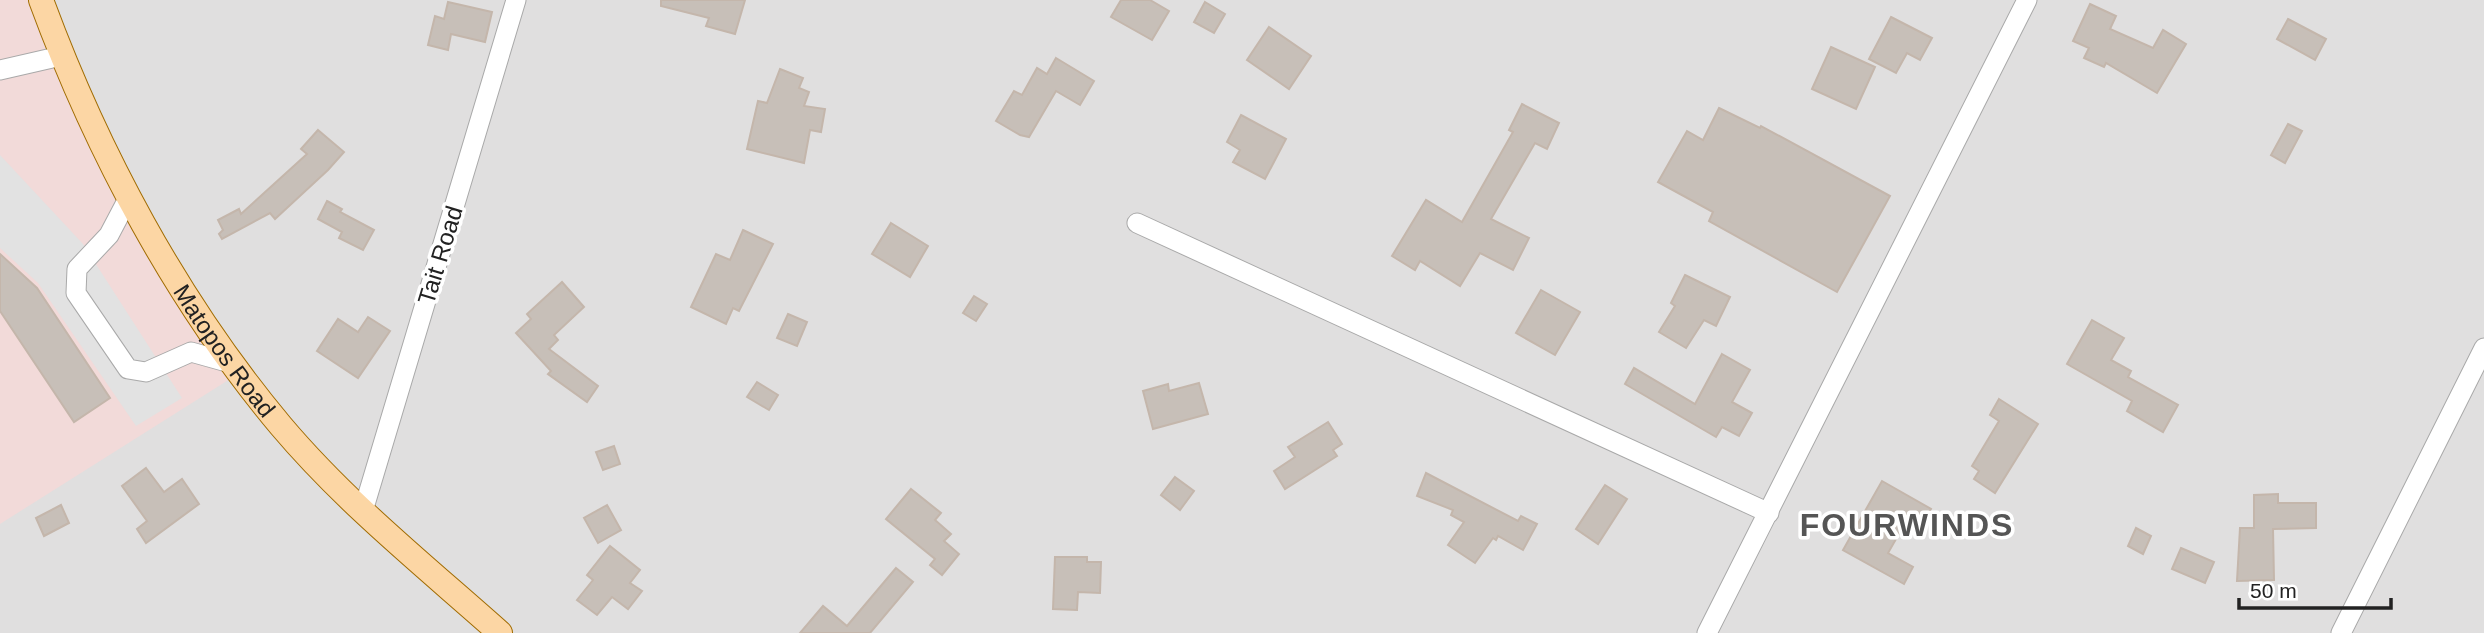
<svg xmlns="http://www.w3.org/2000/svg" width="2484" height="633" viewBox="0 0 2484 633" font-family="Arial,sans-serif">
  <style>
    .residential { fill: #e0dfdf }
    .commercial { fill: #f2dad9 }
    .parking { fill: #e2e2e2 }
    .building { fill: #c7bfb8; stroke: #c4b6ab; stroke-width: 2 }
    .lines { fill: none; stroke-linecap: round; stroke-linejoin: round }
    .minor-casing { stroke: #a9a9a9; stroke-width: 21 }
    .major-casing { stroke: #a06b00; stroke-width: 26 }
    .minor { stroke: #fff; stroke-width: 19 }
    .major { stroke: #fcd6a4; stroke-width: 24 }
    .labels { text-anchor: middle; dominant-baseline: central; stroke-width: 7; stroke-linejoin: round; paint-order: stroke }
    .street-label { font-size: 24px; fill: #222; stroke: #fff }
    .district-label { font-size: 32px; font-weight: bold; letter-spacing: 2px; fill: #555; stroke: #fff }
  </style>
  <rect width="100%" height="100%" fill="#f2efe9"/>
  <rect class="residential" x="0" y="0" width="2484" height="633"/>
  <polygon class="commercial" points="0,0 29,0 55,68 152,265 230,379 0,524"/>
  <polygon class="parking" points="0,155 83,244 182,398 136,426 38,283 0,248"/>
  <g class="building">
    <polygon points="661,0 745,0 735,34 706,26 709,18 661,6"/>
    <polygon points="1121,0 1150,0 1169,11 1152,40 1111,17"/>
    <polygon points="448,2 492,12 485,42 451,34 448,50 428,45 435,16 444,19"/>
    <polygon points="1205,2 1225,14 1214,33 1194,22"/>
    <polygon points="2090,4 2116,16 2110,29 2153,48 2163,30 2186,44 2157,93 2106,63 2104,67 2084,58 2089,48 2073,41"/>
    <polygon points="1891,17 1932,38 1920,60 1907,53 1896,73 1869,59"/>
    <polygon points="2288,19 2326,39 2315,60 2277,39"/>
    <polygon points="1269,27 1311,56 1289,89 1247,60"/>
    <polygon points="1831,47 1875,67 1856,109 1812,89"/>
    <polygon points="1056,58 1094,81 1080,105 1056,91 1029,137 1020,135 996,121 1014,91 1022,95 1037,68 1047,74"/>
    <polygon points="780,69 803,78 799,88 809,92 804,106 825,109 821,132 810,130 804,163 747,149 758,101 767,103"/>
    <polygon points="1522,104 1559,123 1547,149 1535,143 1491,219 1529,238 1513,270 1480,253 1460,286 1420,261 1415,270 1392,256 1426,200 1462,222 1513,132 1509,130"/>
    <polygon points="1719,108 1760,128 1761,126 1890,196 1837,292 1709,221 1713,212 1658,182 1687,131 1703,140"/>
    <polygon points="1241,115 1286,139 1265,179 1233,162 1240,150 1227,142"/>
    <polygon points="2288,124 2302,131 2285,163 2271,155"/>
    <polygon points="318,130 344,152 328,170 275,219 270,213 222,239 219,234 223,230 218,220 239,209 241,214 307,154 301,149"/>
    <polygon points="327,201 342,209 340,212 374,230 363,250 339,238 342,232 318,219"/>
    <polygon points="891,223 928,246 910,277 872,254"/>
    <polygon points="743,230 773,244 739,311 733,308 726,324 691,307 716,254 730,260"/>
    <polygon points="0,254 37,288 110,398 74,422 0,311"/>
    <polygon points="1685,275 1730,297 1716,326 1704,320 1686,348 1659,332 1675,306 1671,303"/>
    <polygon points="562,282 584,307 554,335 558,340 549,349 598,386 587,402 548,374 551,371 516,333 531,319 527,314"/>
    <polygon points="1541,290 1580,312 1555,355 1516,333"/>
    <polygon points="974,296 987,304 976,321 963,313"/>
    <polygon points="788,314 807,322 797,346 777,338"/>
    <polygon points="368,317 390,331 358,378 317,351 338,319 358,332"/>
    <polygon points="2092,320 2124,338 2111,360 2131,371 2128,377 2178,405 2163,432 2127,411 2132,401 2067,364"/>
    <polygon points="1722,354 1750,370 1732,402 1752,413 1739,436 1722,427 1716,437 1625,384 1634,368 1695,404"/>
    <polygon points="757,382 778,395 769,410 747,397"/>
    <polygon points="1199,383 1208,414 1153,429 1143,391 1168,384 1169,391"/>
    <polygon points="1999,399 2038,424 1995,493 1974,479 1979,471 1972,466 1999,421 1990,415"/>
    <polygon points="1328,422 1342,444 1333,450 1337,456 1285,489 1274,471 1295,457 1288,447"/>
    <polygon points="614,446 620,464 603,470 596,452"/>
    <polygon points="146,468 164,492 182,479 199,504 146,543 137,529 147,521 122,486"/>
    <polygon points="1426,473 1518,521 1521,516 1537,524 1523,550 1498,536 1496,540 1493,538 1475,563 1448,545 1464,522 1451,515 1453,510 1417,496"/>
    <polygon points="1175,477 1194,491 1180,510 1161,495"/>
    <polygon points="1882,481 1931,509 1922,526 1908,518 1888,553 1913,567 1904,584 1843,550"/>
    <polygon points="1605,485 1627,499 1598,544 1576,529"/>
    <polygon points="911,489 941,513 935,520 951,534 944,541 959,554 942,575 930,565 935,559 886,519"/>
    <polygon points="2278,494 2278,503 2316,503 2316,528 2273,529 2274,580 2237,581 2240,528 2254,528 2254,495"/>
    <polygon points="61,505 69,523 44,536 36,518"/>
    <polygon points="607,505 621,530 598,543 584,518"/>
    <polygon points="2136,528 2151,536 2143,554 2128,546"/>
    <polygon points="610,546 640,570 630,583 642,591 628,609 612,597 597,615 577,600 593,580 587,575"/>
    <polygon points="2181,548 2214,562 2205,583 2172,569"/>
    <polygon points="1055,557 1087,557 1087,562 1101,562 1100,593 1078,592 1077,610 1053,609"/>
    <polygon points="896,568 913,582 870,633 800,633 823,606 847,626"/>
  </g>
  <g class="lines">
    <g class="minor-casing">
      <g id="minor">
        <polyline points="0,70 61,56"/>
        <polyline points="129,197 109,235 77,269 76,293 128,369 146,372 191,352 234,364"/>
        <polyline points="1137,223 1769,513"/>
        <polyline points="363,511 516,0"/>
        <polyline points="1707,633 2027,0"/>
        <polyline points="2341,633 2484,348"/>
      </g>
    </g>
    <g class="major-casing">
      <g id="major">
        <path id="s1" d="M41 0C97 152 177 302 281 426 346 503 426 567 500 633"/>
      </g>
    </g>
    <use href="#minor" class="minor"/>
    <use href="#major" class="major"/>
  </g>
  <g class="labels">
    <g class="street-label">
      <text transform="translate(440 255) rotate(-73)">Tait Road</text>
      <text stroke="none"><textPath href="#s1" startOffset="397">Matopos Road</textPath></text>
    </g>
    <g class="district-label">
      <text x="1907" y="525">FOURWINDS</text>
    </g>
  </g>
  <path d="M2239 598v10h152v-10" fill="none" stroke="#222222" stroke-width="3.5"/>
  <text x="2250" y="598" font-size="21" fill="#222222" stroke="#ffffff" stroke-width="5" paint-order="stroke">50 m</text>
</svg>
